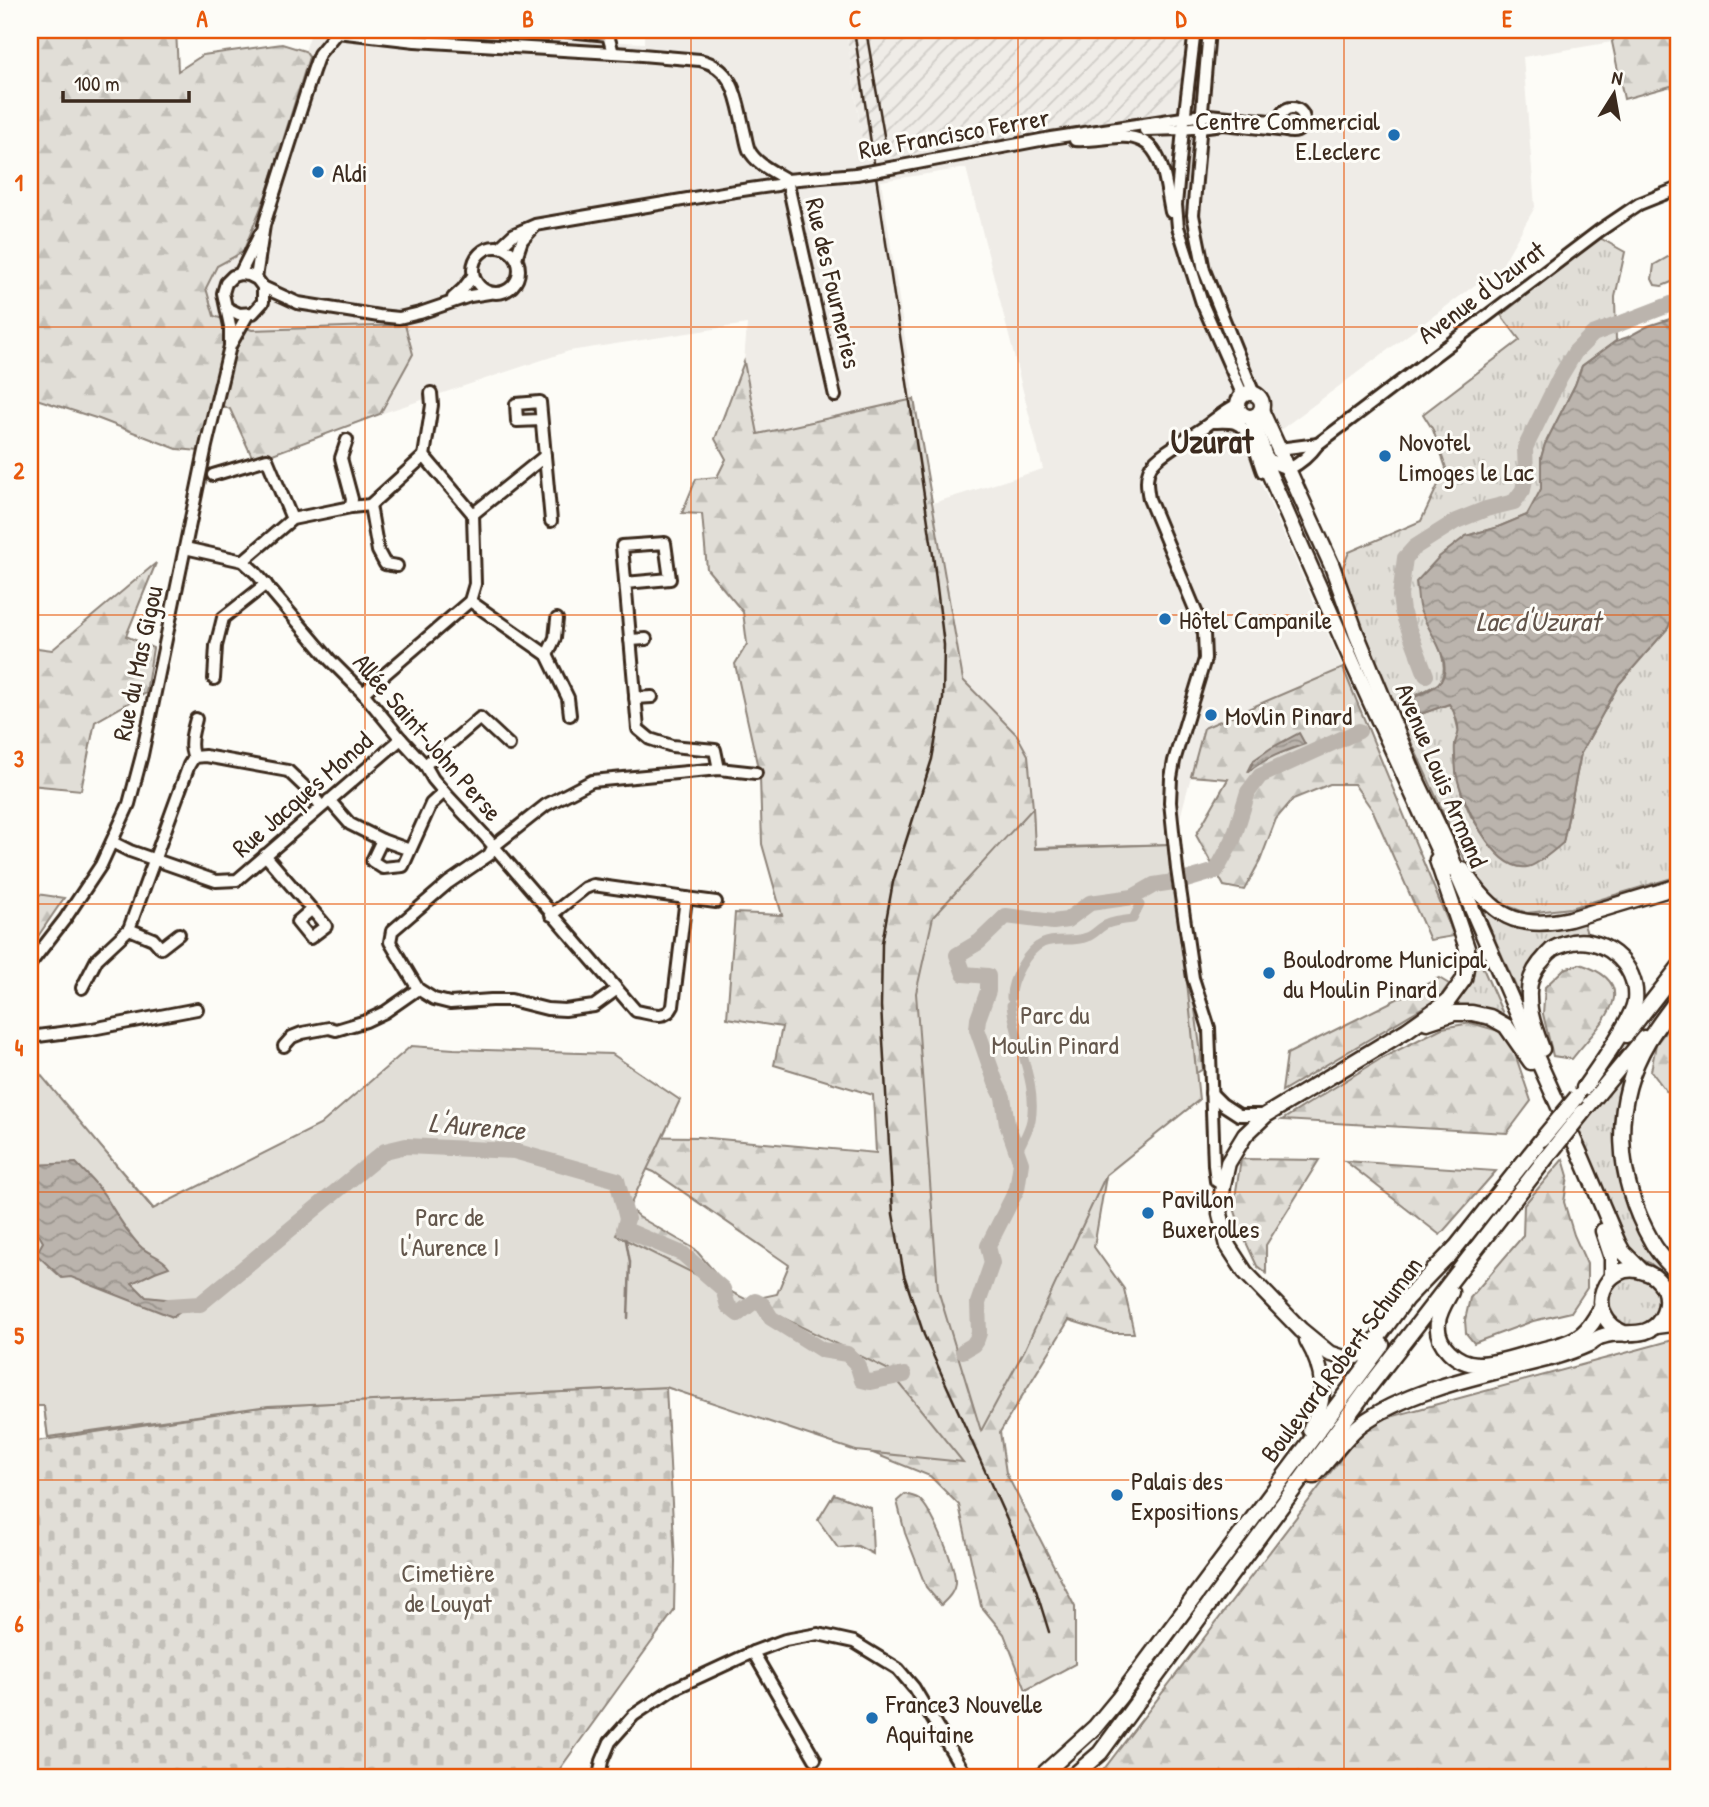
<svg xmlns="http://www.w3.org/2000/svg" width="1709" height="1807" viewBox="0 0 1709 1807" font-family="'Patrick Hand',sans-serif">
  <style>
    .built { fill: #efece7 }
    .industrial { fill: url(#industrial-furrows) }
    .grass { fill: url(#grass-tufts); stroke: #8e847a; stroke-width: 2 }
    .forest { fill: url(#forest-firs); stroke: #8e847a; stroke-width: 2 }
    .cemetery { fill: url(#cemetery-stones); stroke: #8e847a; stroke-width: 2 }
    .park { fill: #e1ded7; stroke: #8e847a; stroke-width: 2 }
    .water { fill: url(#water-waves); stroke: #887d74; stroke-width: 2 }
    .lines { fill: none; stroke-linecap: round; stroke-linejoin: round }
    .stream { stroke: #887d74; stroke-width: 2.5 }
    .canal { stroke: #bbb4ad; stroke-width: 9 }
    .river { stroke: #bbb4ad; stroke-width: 16 }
    .minor-casing { stroke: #3b2a1e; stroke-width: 16 }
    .major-casing { stroke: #3b2a1e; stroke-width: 19 }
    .minor { stroke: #fdfcf7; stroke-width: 10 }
    .major { stroke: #fdfcf7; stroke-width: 14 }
    .rail { stroke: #3b2a1e; stroke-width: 2.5 }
    .minor-bridge-casing { stroke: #3b2a1e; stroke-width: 16; stroke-linecap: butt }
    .major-bridge-casing { stroke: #3b2a1e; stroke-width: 19; stroke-linecap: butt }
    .minor-bridge { stroke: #fdfcf7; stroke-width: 10 }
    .major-bridge { stroke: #fdfcf7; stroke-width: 14 }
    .grid { fill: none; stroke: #e8590c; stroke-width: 2; stroke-opacity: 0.55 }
    .poi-dot { fill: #1f6fb2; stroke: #fdfcf7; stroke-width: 2.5 }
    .labels { text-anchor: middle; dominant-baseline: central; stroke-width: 6; stroke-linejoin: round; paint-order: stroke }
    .poi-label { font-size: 26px; fill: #3b2a1e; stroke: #fdfcf7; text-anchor: start }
    .street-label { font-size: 26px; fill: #3b2a1e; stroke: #fdfcf7 }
    .park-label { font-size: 26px; fill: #64574c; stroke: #fdfcf7 }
    .water-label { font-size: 28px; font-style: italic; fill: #615349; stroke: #fdfcf7 }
    .district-label { font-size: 33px; font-weight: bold; fill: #3b2a1e; stroke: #fdfcf7 }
    .neatline { fill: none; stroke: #e8590c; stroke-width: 2.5 }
    .grid-label { font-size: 23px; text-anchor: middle; font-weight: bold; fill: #e8590c }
  </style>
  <defs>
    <pattern id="industrial-furrows" width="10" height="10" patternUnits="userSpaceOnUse" patternTransform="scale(1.75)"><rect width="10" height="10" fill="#efece7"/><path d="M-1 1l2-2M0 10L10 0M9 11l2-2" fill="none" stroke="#cecbc6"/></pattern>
    <pattern id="grass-tufts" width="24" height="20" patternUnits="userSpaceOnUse" patternTransform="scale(1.75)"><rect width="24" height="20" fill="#e1ded7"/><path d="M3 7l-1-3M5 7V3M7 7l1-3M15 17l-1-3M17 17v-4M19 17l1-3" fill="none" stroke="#c2bfb8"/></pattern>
    <pattern id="forest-firs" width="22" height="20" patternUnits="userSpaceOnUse" patternTransform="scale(1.75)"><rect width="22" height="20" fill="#e1ded7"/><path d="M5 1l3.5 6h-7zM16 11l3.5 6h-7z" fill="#c2bfb8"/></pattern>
    <pattern id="cemetery-stones" width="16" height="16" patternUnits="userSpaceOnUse" patternTransform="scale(1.75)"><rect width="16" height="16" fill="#e1ded7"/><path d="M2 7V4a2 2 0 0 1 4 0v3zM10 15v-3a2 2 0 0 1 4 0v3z" fill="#c2bfb8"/></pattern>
    <pattern id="water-waves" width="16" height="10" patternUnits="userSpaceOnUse" patternTransform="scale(1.75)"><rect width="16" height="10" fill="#bbb4ad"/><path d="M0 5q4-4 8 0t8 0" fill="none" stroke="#99938c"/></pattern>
  </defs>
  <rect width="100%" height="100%" fill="#fdfcf7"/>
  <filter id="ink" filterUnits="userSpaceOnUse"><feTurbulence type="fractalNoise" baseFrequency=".0143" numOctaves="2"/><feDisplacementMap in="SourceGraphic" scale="14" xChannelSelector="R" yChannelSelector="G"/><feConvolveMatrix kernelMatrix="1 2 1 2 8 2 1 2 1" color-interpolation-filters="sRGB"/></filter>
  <g filter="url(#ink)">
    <polygon class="built" points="644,30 846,30 865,161 1194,87 1201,30 1618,30 1612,42 1523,57 1535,207 1502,265 1248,454 1343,668 1204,728 1173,844 1034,849 1033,808 1028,755 1017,735 963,681 933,503 1043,469 966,168 881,181 914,399 757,434 744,362 747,324 569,351 380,414 413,354 405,325 252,330 214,316 206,288 217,266 243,252 266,195 309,58 305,51 311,33 424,34 644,43"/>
    <polygon class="industrial" points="846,30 1201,30 1194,87 1138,119 865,161"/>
    <g class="grass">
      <path d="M1600 238 1625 252 1615 297 1616 341 1582 366 1575 385 1545 444 1541 458V489L1537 500 1527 515 1498 527 1466 536 1420 609C1430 628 1455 665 1438 684L1394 707 1341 572 1349 552 1421 521 1446 468 1433 430 1423 414 1520 340 1501 315Z"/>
      <polygon points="1270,466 1278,471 1287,473 1525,1036"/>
      <polygon points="1679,603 1679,876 1571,908 1527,913 1494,901 1473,878 1398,713 1409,709 1418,715 1449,704 1453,708 1459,732 1455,744 1456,771 1462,795 1471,816 1492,848 1563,843 1581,753 1619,684 1668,628"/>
      <polygon points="1477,899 1508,920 1582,918 1588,937 1550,946 1523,1003"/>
      <polygon points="1465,927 1507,1023 1443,1010 1462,992"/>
      <polygon points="1630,1063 1617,1152 1623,1192 1636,1228 1654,1254 1679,1283 1679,1294 1661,1272 1650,1263 1638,1258 1630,1249 1578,1132"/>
      <circle cx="1633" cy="1301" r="26"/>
    </g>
    <g class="forest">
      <polygon points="30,30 176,30 178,71 203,55 282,44 305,51 309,57 266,195 243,252 217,266 206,288 214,316 252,330 405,325 413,354 380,414 254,461 230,409 210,401 199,451 177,449 99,419 30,397"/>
      <polygon points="1618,30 1679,30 1679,103 1671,86 1624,99 1612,42"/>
      <polygon points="744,362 758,434 914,399 963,680 1017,735 1028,755 1033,808 1034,848 1173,844 1203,1069 1161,1095 1053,1148 1106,1176 1094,1247 1124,1289 1134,1333 1111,1333 1069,1320 1000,1432 1006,1473 1075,1607 1075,1664 1026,1690 1004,1634 981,1606 959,1505 930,1476 873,1453 666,1387 268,1406 48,1437 44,1406 30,1399 30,1064 154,1209 154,1219 566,1151 639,1217 695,1249 740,1302 777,1294 789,1265 654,1172 614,1156 607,1136 698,1137 876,1153 873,1095 774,1065 782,1027 727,1018 735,913 782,915 762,844 760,777 735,664 747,644 743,612 707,569 702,514 682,513 696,479 717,477 726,459 715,439"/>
      <polygon points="156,563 126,636 153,648 146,693 95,722 81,790 30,785 30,647 52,650"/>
      <polygon points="1343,668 1454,936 1430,940 1373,811 1354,784 1330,784 1293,799 1276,819 1260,861 1244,890 1224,886 1196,835 1228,779 1191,776 1204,728"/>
      <polygon points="30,893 64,898 30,948"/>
      <path d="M1580 964C1648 986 1598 1025 1572 1059L1553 1056 1543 1014 1545 987 1564 969Z"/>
      <polygon points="1439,978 1449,984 1440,997 1282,1091 1287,1054"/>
      <polygon points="1679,1015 1679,1095 1666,1091 1651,1071 1656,1044"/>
      <polygon points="1471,1023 1499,1031 1514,1051 1531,1101 1507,1133 1282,1120 1382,1058 1442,1028"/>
      <polygon points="1241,1159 1319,1160 1266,1245 1266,1273 1257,1266 1244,1238 1235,1211 1236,1191"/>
      <polygon points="1563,1159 1568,1176 1564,1202 1574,1235 1587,1264 1587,1288 1571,1312 1533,1321 1474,1343 1466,1333 1465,1320 1470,1298 1523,1236 1524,1205"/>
      <polygon points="1345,1161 1496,1171 1440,1235"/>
      <polygon points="1673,1340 1679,1340 1679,1777 1098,1777 1368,1423"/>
      <polygon points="834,1494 871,1508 873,1554 858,1546 838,1548 818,1520"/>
      <path d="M905 1494C910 1496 916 1496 920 1500 932 1511 956 1566 955 1582 955 1592 947 1599 941 1605L926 1587 905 1533 897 1501Z"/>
    </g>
    <polygon class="cemetery" points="666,1387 675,1561 674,1611 559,1770 563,1777 30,1777 30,1442 268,1406"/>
    <g class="park">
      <polygon points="1679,255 1679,279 1662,286 1655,285 1652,279 1654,265 1668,257"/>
      <polygon points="1033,808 1035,849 1173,844 1199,1100 1106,1175 1025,1349 981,1431 938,1290 916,993 933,917"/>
      <polygon points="411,1046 454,1049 612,1054 680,1100 616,1235 889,1370 963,1462 856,1451 666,1387 268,1406 48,1437 44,1406 30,1406 30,1062 153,1209 320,1125"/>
    </g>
    <g class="water">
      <path d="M1679 316V603L1668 628 1619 684 1581 753 1563 843C1554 850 1537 866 1527 867 1494 872 1460 798 1456 772 1456 767 1454 749 1455 745 1455 741 1457 738 1458 734 1460 726 1454 710 1449 704L1418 715 1411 699C1420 694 1434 689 1440 682 1456 663 1426 628 1420 610 1417 601 1418 591 1416 582L1439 557 1466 536 1498 527 1527 515 1541 489V458L1545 444 1575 385 1582 366 1616 341 1628 337 1648 326Z"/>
      <path d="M1299 733 1305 744C1285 751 1265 758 1248 772L1254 760 1271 748Z"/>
      <path d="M76 1163C86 1173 97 1184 105 1196 116 1213 125 1230 139 1245 148 1255 162 1256 169 1267L155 1272 132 1283 146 1297 194 1302 173 1317 71 1277 62 1278 36 1254 43 1242 39 1235 30 1232V1170L32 1165Z"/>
    </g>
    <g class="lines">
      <polyline class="stream" points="624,1229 630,1262 628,1318"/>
      <g class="canal">
        <path d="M1011 998C1010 981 1027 950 1043 943 1056 937 1073 943 1087 937 1094 935 1099 928 1105 925 1114 921 1123 920 1133 919L1140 905 1133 897"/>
        <path d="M1011 1005C1015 1042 1038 1084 1031 1120 1029 1131 1022 1141 1018 1151"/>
      </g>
      <g class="river">
        <polyline points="1426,675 1402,611 1400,596 1405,558 1415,547 1456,521 1486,509 1514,502 1523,490 1526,474 1525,448 1560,377 1575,352 1593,334 1679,301"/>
        <polyline points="169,1306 200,1304 385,1151 406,1146 514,1151 617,1180 627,1219 624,1229 683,1254 723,1289 728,1306 738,1314 755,1301 763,1305 771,1318 822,1350 847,1354 857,1364 862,1380 870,1382 904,1375"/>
        <polyline points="963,1351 973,1345 977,1339 979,1333 978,1303 992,1263 988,1246 1017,1189 1021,1163 1007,1124 1003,1097 996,1083 977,1029 978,1019 988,991 988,976 964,974 957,955 979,942 1006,916 1053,922 1067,920 1090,903 1133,897 1154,885 1186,880 1216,871 1233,840 1248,792 1260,776 1359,731"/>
      </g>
      <g class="minor-casing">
        <g id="minor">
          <polyline points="557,30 608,35 613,53"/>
          <polyline points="1195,30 1183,129 1176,205 1178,227 1202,303 1243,396"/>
          <polyline points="1209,30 1193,215 1204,270 1254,394"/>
          <path d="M337 32 415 41 630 54 700 60C737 69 737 103 745 134 746 139 747 145 749 150 756 164 774 172 787 180"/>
          <circle cx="1292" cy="120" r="12"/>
          <polyline points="1145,130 1183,129 1224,124 1287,131"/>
          <path d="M1075 140C1090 141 1104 138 1119 137 1165 134 1164 180 1171 212"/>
          <polyline points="896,167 1051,138 1196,116 1209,115 1270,121 1280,119"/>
          <polyline points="787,180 835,396"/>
          <circle cx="496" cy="270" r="23"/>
          <polyline points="500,247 514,234 535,225 729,192 777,185 787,180 856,174"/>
          <polyline points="516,258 522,240 534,227"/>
          <polyline points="240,274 260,234"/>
          <polyline points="256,278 264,225 313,71 319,54 337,32"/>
          <polyline points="453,298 463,289 473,276"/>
          <polyline points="227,308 239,314 253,313 263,302 263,287"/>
          <polyline points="231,344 248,314"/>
          <polyline points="1221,419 1243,415"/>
          <polyline points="541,420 517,421 516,404 540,402 545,456"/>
          <path d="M1212 422C1219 422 1228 421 1235 423 1252 429 1257 457 1263 472"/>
          <polyline points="347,440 341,458 352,499 351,507"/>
          <polyline points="1279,449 1318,444"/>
          <path d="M1265 453C1271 463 1278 466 1289 469 1301 463 1310 455 1318 444L1599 231 1639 204 1679 188"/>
          <polyline points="424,456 432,405 431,393"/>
          <polyline points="213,475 267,459 292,519"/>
          <polyline points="370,505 378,551 385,564 397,566"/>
          <polyline points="473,514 545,456 551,521"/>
          <path d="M185 548 243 561 256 573 330 660 363 693 401 739 425 765 433 779 444 792 484 835 636 1011C650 1013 666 1021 673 1006L686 898 593 885 585 888 551 915"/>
          <polyline points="243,561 292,519 351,507 370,505 424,456 473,514 475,584 470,601 363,693"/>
          <polyline points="625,583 670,579 665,543 622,546 638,729 650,739 672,746 715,750 719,769"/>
          <polyline points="470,601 547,655 568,698 570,715"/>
          <polyline points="630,640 646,639"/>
          <polyline points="547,655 555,638 557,619"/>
          <polyline points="214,679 216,646 223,618 266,584"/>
          <polyline points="635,698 652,697"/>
          <path d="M194 757C188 746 193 730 196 719"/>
          <polyline points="425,765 480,718 509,745"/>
          <polyline points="329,800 350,824 382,840"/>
          <polyline points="112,842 130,851 216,881 237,880 401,739"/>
          <polyline points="410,850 382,840 372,861 383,868 403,866 431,804 444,792"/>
          <polyline points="265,855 326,926 310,938 297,922 312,909"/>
          <polyline points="686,898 716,902"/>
          <polyline points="129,929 153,939 161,948 179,934"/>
          <polyline points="30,964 65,919 101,865 129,804 142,755 206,446 230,346 230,326 223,293 226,283 233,276 240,274 249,275 257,279 263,287 298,303 379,316 399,318 420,313 470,296 489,293"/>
          <polyline points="82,988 97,959 129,929 189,765 194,757 205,756 288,771 311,793 321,806"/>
          <polyline points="616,990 594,1006 565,1010 547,1009 511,1000 491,1000 450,1003 434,999 418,989 390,942 392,931 448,883 489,855 494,846 546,805 592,781 719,769 756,773"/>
          <polyline points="30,1037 92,1029 197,1009"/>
          <polyline points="284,1046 292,1037 302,1033 329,1028 336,1030 366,1021 385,1012 418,989"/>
          <polyline points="1211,1093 1222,1104 1239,1115 1266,1115"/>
          <path d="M1223 1185 1216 1181 1214 1165 1209 1028 1193 978 1177 869 1170 802 1171 778 1174 761 1205 659 1204 633 1199 619 1149 499C1147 487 1145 477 1151 466 1161 451 1195 435 1210 423 1219 416 1227 409 1238 404"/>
          <polyline points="753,1652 815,1759"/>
          <polyline points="599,1777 602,1761 610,1742 634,1715 673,1689 753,1652 785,1640 818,1634 854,1642 898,1669 914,1688 967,1777"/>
        </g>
      </g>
      <g class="major-casing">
        <g id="major">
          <circle cx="1250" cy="405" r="12"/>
          <polyline points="1261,410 1332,566 1356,633 1418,783 1445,840 1460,881 1532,1047 1582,1158 1618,1243 1623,1252 1641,1270"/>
          <polyline points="1251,417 1262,447 1269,473 1354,666 1447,869"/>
          <polyline points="1437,860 1467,948 1467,963 1464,979 1448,1001 1407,1030 1266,1115 1245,1135 1228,1163 1223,1185 1220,1214 1228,1246 1245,1272 1301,1330 1329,1353 1344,1358 1356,1356 1371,1347 1406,1299 1455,1248"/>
          <path d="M1463 870C1492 915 1516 931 1570 919L1679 886"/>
          <path d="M1679 997C1669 1011 1657 1026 1648 1041 1610 1105 1616 1179 1652 1242 1658 1254 1670 1265 1679 1275"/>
          <polyline points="1427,1022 1454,1013 1472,1013 1490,1017 1506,1026 1531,1062"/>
          <polyline points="1626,1035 1679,967"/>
          <path d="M1542 1049C1536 1032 1529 1015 1529 997 1528 984 1532 973 1540 963 1544 959 1547 954 1551 951 1554 947 1560 946 1565 944 1600 932 1639 963 1635 1001 1632 1021 1597 1069 1584 1088"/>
          <polyline points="1583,1112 1644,1038"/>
          <polyline points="1603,1231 1612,1258 1612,1277"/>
          <polyline points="1449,1256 1542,1139"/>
          <path d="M1451 1292C1446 1301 1439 1311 1438 1322 1435 1344 1457 1364 1478 1364 1498 1364 1518 1356 1537 1351 1551 1347 1570 1344 1582 1334 1591 1327 1596 1317 1601 1308"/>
          <polyline points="1656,1326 1679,1323"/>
          <path d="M1307 1340C1325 1371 1328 1398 1310 1430"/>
          <path d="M1314 1476C1327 1462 1346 1436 1360 1425 1409 1388 1494 1373 1554 1357 1567 1353 1578 1349 1589 1344 1593 1341 1598 1337 1603 1336 1623 1328 1646 1342 1661 1319 1666 1311 1668 1299 1664 1289 1660 1281 1653 1274 1644 1272 1605 1257 1580 1316 1626 1334"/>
          <polyline points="1040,1777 1095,1727 1119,1698 1382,1345"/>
          <polyline points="1072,1777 1100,1753 1366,1391 1550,1153"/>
        </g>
      </g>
      <use href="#minor" class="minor"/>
      <use href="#major" class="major"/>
      <g class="rail">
        <polyline points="854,30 933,555 944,645 943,699 932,759 893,882 882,943 881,1006 893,1214 904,1275 924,1335 1021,1551 1036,1590 1049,1632"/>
        <polyline points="866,30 887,153"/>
      </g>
      <g class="minor-bridge-casing">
        <polyline id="minor-bridge" points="856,174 896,167"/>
      </g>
      <g class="major-bridge-casing">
        <g id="major-bridge">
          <polyline points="1542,1139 1577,1097"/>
          <polyline points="1550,1153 1583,1112"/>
        </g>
      </g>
      <use href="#minor-bridge" class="minor-bridge"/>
      <use href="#major-bridge" class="major-bridge"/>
    </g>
  </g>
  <path class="grid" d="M365 30V1777M691 30V1777M1018 30V1777M1344 30V1777M30 327H1679M30 615H1679M30 904H1679M30 1192H1679M30 1480H1679"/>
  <g class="poi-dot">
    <circle cx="1394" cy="135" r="7"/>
    <circle cx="318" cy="172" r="7"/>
    <circle cx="1385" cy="456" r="7"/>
    <circle cx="1165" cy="619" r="7"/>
    <circle cx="1211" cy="715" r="7"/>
    <circle cx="1269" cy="973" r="7"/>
    <circle cx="1148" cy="1213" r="7"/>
    <circle cx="1117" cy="1495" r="7"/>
    <circle cx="872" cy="1718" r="7"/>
  </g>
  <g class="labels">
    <g class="poi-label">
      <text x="1380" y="120" text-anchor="end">Centre Commercial<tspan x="1380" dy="30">E.Leclerc</tspan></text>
      <text x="332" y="172">Aldi</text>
      <text x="1399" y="441">Novotel<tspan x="1399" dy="30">Limoges le Lac</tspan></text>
      <text x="1179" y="619">Hôtel Campanile</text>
      <text x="1225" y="715">Movlin Pinard</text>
      <text x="1283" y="958">Boulodrome Municipal<tspan x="1283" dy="30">du Moulin Pinard</tspan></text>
      <text x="1162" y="1198">Pavillon<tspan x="1162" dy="30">Buxerolles</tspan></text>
      <text x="1131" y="1480">Palais des<tspan x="1131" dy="30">Expositions</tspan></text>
      <text x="886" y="1703">France3 Nouvelle<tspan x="886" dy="30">Aquitaine</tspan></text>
    </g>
    <g class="street-label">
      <text transform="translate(954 133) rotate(-10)">Rue Francisco Ferrer</text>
      <text transform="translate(834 283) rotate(77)">Rue des Fourneries</text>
      <text transform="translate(1481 292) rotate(-37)">Avenue d'Uzurat</text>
      <text transform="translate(137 663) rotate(-78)">Rue du Mas Gigou</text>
      <text transform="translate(428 737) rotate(49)">Allée Saint-John Perse</text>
      <text transform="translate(1442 775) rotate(67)">Avenue Louis Armand</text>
      <text transform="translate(302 794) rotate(-41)">Rue Jacques Monod</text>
      <text transform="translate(1341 1359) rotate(-53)">Boulevard Robert Schuman</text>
    </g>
    <g class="park-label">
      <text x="1055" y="1014">Parc du<tspan x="1055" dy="30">Moulin Pinard</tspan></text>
      <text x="450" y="1216">Parc de<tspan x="450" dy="30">l'Aurence I</tspan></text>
      <text x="448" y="1572">Cimetière<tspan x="448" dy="30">de Louyat</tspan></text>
    </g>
    <g class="water-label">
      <text x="1538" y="621">Lac d'Uzurat</text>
      <text transform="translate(477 1126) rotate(5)">L'Aurence</text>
    </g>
    <g class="district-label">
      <text x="1212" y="441">Uzurat</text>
    </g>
  </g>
  <rect width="1709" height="1807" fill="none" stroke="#fdfcf7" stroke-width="77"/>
  <g transform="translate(1614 94) rotate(11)" stroke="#fdfcf7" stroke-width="5" paint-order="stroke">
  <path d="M0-5L12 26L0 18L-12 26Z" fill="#3b2a1e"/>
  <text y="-10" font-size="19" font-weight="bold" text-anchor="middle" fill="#3b2a1e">N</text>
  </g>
  <path d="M63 91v10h126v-10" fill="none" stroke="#3b2a1e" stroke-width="3.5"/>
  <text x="74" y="91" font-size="21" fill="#3b2a1e" stroke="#fdfcf7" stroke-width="5" paint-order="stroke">100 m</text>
  <rect x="38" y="38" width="1632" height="1731" class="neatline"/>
  <g class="grid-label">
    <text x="202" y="27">A</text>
    <text x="528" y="27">B</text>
    <text x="855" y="27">C</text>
    <text x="1181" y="27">D</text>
    <text x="1507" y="27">E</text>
    <text x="19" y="191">1</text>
    <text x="19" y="479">2</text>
    <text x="19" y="767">3</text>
    <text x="19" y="1056">4</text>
    <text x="19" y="1344">5</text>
    <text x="19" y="1632">6</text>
  </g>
</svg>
